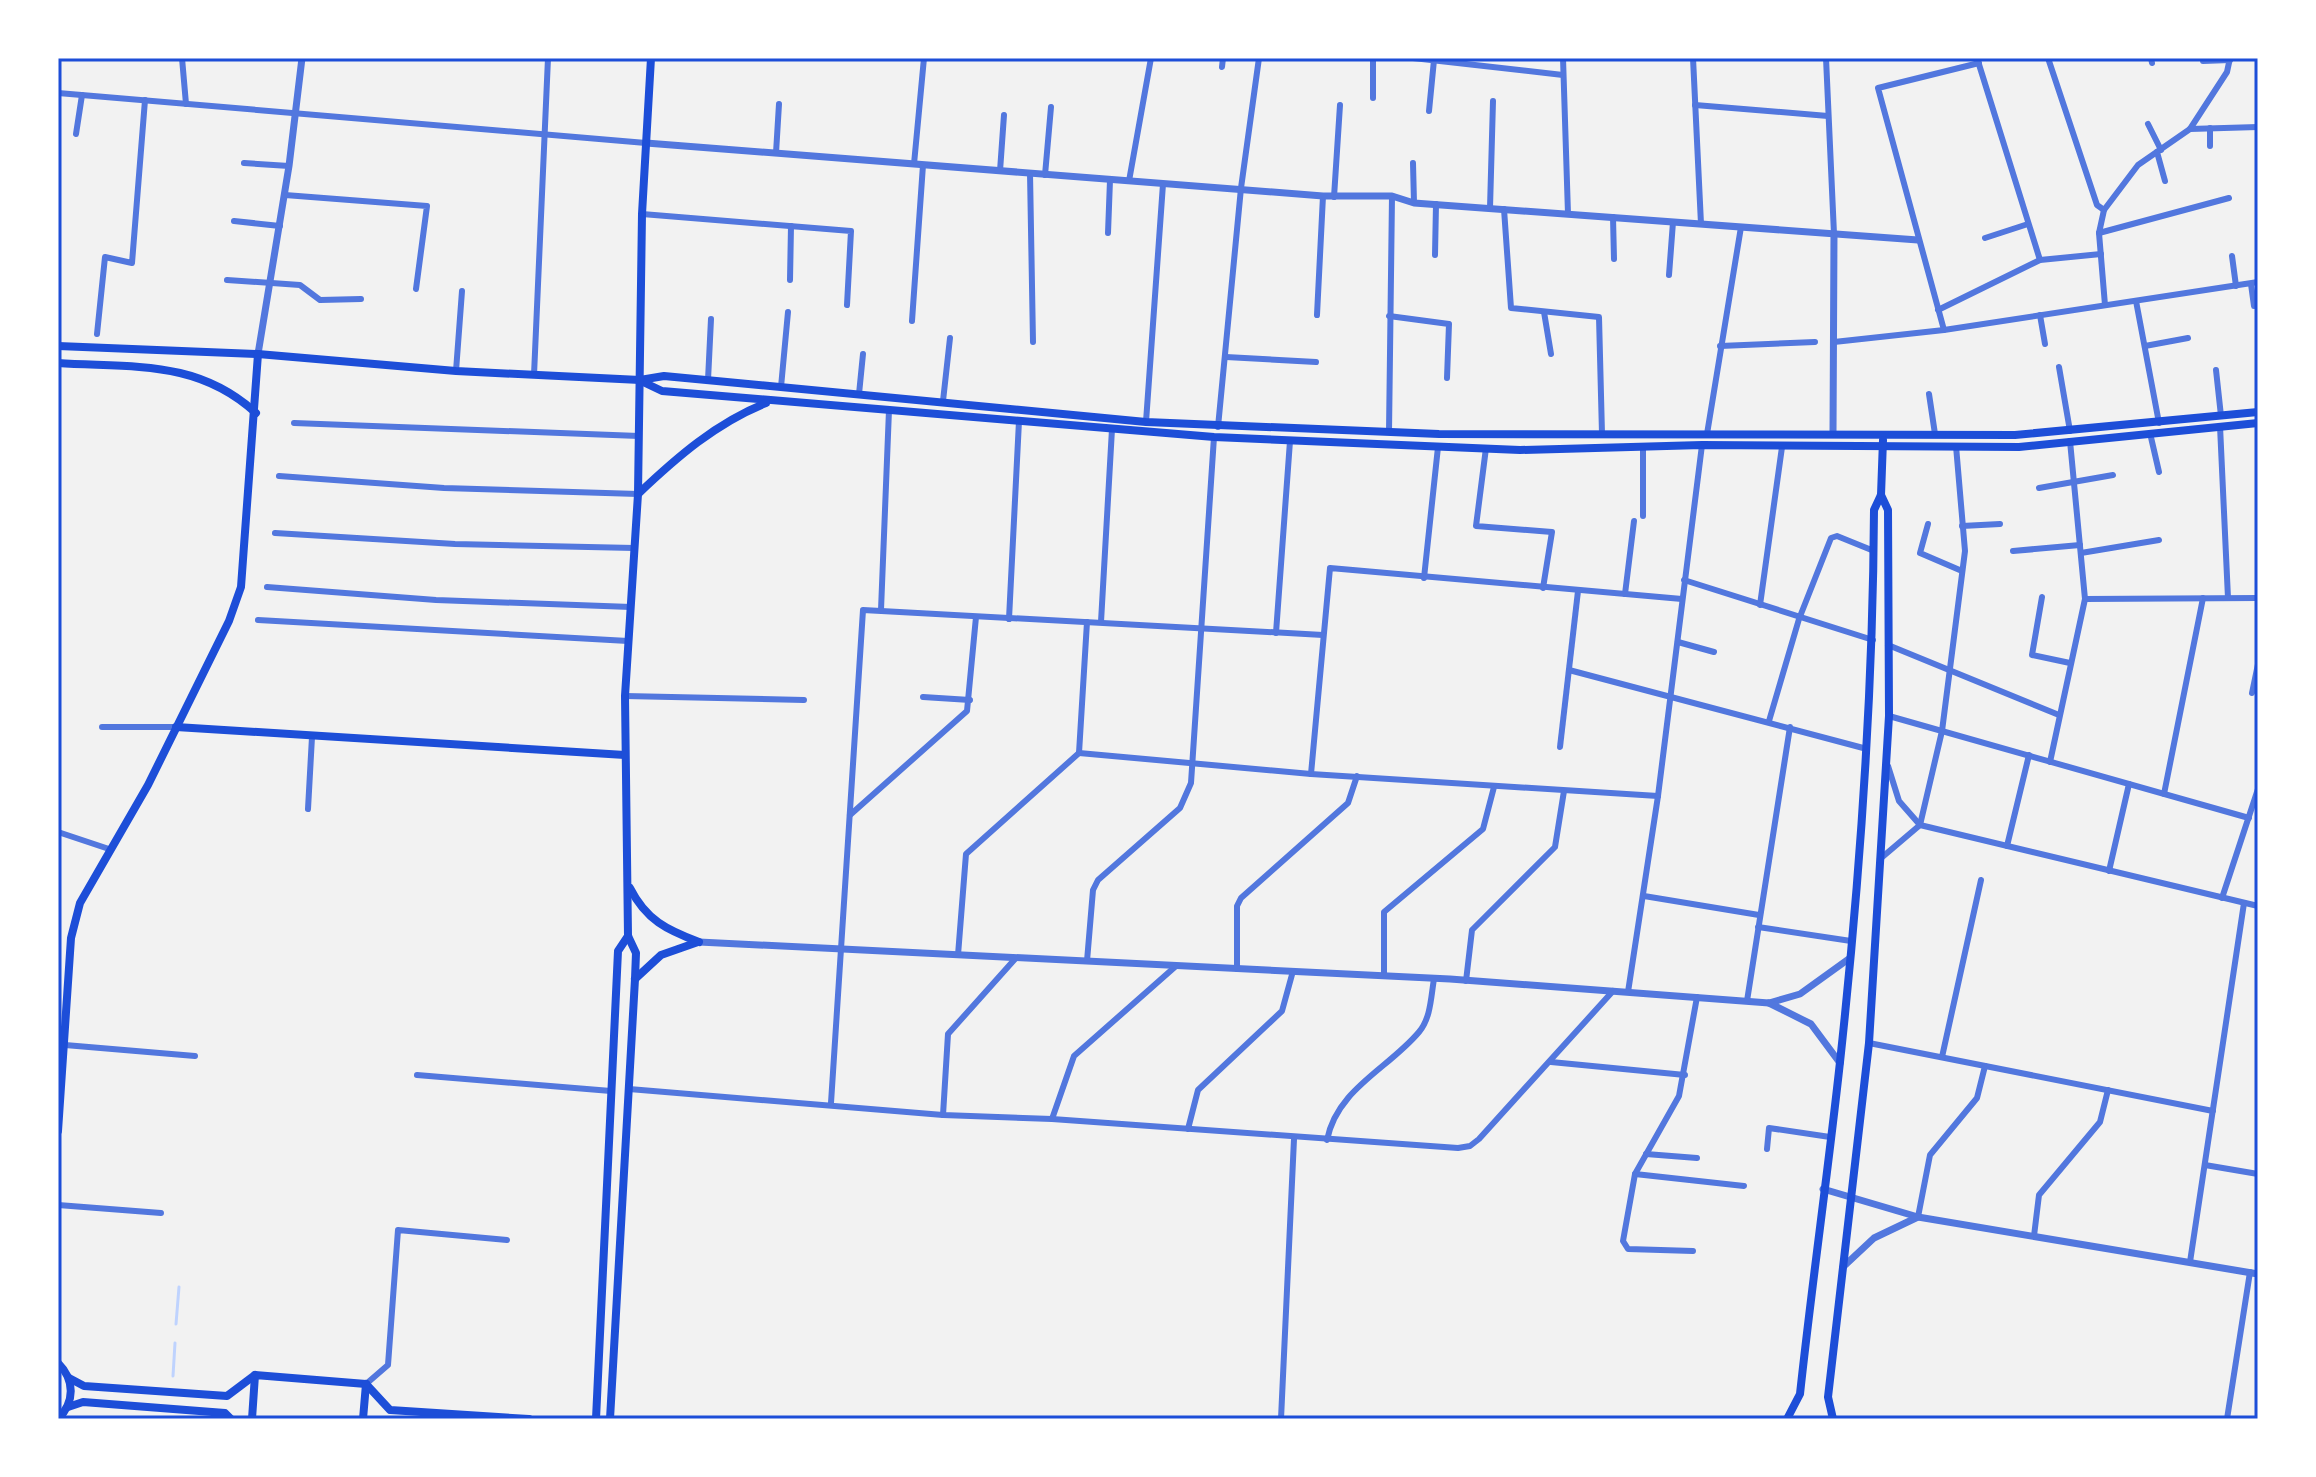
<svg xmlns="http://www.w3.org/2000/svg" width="2316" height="1477" viewBox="0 0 2316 1477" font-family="Inter,sans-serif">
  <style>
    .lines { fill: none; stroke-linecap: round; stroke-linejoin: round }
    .stream { stroke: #bfd3fe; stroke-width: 3 }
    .minor { stroke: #5277de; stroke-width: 6 }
    .tertiary { stroke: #5277de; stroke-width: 7 }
    .secondary { stroke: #1d4ed8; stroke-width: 8 }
    .neatline { fill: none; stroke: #1d4ed8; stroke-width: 3 }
  </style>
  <rect width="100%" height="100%" fill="#f2f2f2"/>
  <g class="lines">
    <g class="stream">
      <polyline points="176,1324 179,1287"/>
      <polyline points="173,1376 175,1343"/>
    </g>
    <g class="minor">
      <polyline points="182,58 186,104"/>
      <polyline points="1413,58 1563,75"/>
      <polyline points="1563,58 1568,214"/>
      <polyline points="1693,58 1701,224"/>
      <polyline points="1826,58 1834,234"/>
      <polyline points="1977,58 2040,260"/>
      <polyline points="2048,58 2097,205 2104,210"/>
      <polyline points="2151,58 2152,63"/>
      <polyline points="2203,61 2230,60"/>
      <polyline points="1222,67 1223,58"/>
      <polyline points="58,93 646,143"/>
      <polyline points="1373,98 1373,58"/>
      <polyline points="1695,105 1828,116"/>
      <polyline points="1429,111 1434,60"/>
      <polyline points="2148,124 2161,150"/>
      <polyline points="2210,128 2210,146"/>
      <polyline points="2190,129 2258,127"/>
      <polyline points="76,134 82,95"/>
      <polyline points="2157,152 2165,181"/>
      <polyline points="776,153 779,104"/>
      <polyline points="244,163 289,166"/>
      <polyline points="1413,163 1414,203"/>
      <polyline points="914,164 924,58"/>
      <polyline points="1000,171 1004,115"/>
      <polyline points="1030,173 1033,342"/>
      <polyline points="1045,175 1051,107"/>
      <polyline points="1129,181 1151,58"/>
      <polyline points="285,195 427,206 416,289"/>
      <polyline points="1334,197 1340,105"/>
      <polyline points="1490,208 1493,101"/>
      <polyline points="1504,209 1511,308 1599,317 1602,434"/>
      <polyline points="642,214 851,231 847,305"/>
      <polyline points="1613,217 1614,259"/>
      <polyline points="234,221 280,226"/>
      <polyline points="1108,233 1110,180"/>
      <polyline points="2099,233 2229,198"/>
      <polyline points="1985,238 2028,224"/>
      <polyline points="1435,255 1436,204"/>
      <polyline points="2232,256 2236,286"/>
      <polyline points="1669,275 1673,222"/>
      <polyline points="227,280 300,285 320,300 361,299"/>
      <polyline points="790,280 791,226"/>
      <polyline points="2251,284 2254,306"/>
      <polyline points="2136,301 2159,423"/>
      <polyline points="2105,305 2099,233 2104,210 2138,165 2190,129 2227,72 2230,58"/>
      <polyline points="1938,310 2040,260 2101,254"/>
      <polyline points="1544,312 1551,354"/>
      <polyline points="1317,315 1323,196"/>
      <polyline points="2040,315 2045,344"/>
      <polyline points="1389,316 1449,324 1447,378"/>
      <polyline points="912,321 923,165"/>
      <polyline points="1944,330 1878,88 1979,63"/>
      <polyline points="97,334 105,257 132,263 145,100"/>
      <polyline points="1834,342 1944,330 2258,282"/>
      <polyline points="1720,346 1815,342"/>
      <polyline points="2145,346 2188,338"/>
      <polyline points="1226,357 1316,362"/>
      <polyline points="2059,367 2070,431"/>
      <polyline points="2216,370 2221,416"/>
      <polyline points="456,371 462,291"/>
      <polyline points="534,375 548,58"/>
      <polyline points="708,380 711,319"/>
      <polyline points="781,387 788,312"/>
      <polyline points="859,394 863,354"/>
      <polyline points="1929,394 1935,434"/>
      <polyline points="943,401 950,338"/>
      <polyline points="1146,422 1163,184"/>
      <polyline points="294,423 639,436"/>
      <polyline points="2220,426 2228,598"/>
      <polyline points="1218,427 1241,188 1259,58"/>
      <polyline points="1389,432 1392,196"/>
      <polyline points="2150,433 2159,472"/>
      <polyline points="1707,434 1741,227"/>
      <polyline points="1486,448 1476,526 1552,532 1543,588"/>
      <polyline points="1643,449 1643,516"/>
      <polyline points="279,476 444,488 638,494"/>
      <polyline points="2039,488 2113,475"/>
      <polyline points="1928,524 1920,553 1962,571"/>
      <polyline points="1962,526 2000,524"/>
      <polyline points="275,533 455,544 634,548"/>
      <polyline points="2013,551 2080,545"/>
      <polyline points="2081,553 2159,540"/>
      <polyline points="1424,578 1438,447"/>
      <polyline points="1684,580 1873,640"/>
      <polyline points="267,587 436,600 631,607"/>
      <polyline points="1625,594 1634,521"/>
      <polyline points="2042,597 2032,655 2070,663"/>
      <polyline points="2085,599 2258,598"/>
      <polyline points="1760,605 1782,447"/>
      <polyline points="881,610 889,410"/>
      <polyline points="1009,619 1019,421"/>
      <polyline points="258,620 628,641"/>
      <polyline points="1101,622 1112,429"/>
      <polyline points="1276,633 1290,441"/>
      <polyline points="1678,642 1714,652"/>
      <polyline points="1888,645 2059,715"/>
      <polyline points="1569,670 1867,749"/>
      <polyline points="2252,693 2258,664"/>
      <polyline points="625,696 804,700"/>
      <polyline points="923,697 970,700"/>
      <polyline points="1889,716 2249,818"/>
      <polyline points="1769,721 1799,619 1831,538 1837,536 1874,551"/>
      <polyline points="102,727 176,727"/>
      <polyline points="1560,747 1578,591"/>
      <polyline points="1079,753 1311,774 1658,796"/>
      <polyline points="1079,753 1087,622"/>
      <polyline points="2050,762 2085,599 2070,441"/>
      <polyline points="1888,766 1899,801 1920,825 2258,906"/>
      <polyline points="1311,774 1330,568 1682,599"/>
      <polyline points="2164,794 2203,598"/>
      <polyline points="308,809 312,737"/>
      <polyline points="850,815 967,711 976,617"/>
      <polyline points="1920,825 1942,731 1965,551 1956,446"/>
      <polyline points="58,832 109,849"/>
      <polyline points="2007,846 2029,755"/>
      <polyline points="1880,859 1920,825"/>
      <polyline points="2109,871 2129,784"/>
      <polyline points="1644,896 1759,915"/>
      <polyline points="2222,898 2258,789"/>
      <polyline points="1758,927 1851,941"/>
      <polyline points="958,955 966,854 1079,753"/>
      <polyline points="1087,961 1093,890 1098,880 1180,808 1191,783 1214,437"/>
      <polyline points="1237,969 1237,906 1241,898 1348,803 1357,776"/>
      <polyline points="1384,976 1384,912 1483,829 1494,787"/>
      <polyline points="1466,981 1472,930 1555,847 1564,791"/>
      <polyline points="1628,992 1658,796 1702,445"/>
      <polyline points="1747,1001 1790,727"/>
      <polyline points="1869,1043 2213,1111"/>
      <polyline points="65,1045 195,1056"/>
      <polyline points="1942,1057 1981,880"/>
      <polyline points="1551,1062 1685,1075"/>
      <polyline points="417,1075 611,1091"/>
      <polyline points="629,1089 943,1115 1052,1119 1458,1148 1470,1146 1479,1139 1613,991"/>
      <polyline points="831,1103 863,610 1323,635"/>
      <polyline points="943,1115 948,1034 1015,959"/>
      <polyline points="1052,1119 1074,1056 1176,966"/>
      <polyline points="1188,1129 1198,1090 1282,1011 1293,971"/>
      <path d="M1327 1140C1337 1089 1388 1069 1419 1032 1431 1018 1431 996 1434 979"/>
      <polyline points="1767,1149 1769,1128 1830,1137"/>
      <polyline points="1646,1154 1697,1158"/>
      <polyline points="2205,1165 2258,1174"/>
      <polyline points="1635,1174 1744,1186"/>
      <polyline points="58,1205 161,1213"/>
      <polyline points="1918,1217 1930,1155 1977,1098 1985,1066"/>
      <polyline points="2034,1236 2039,1195 2100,1122 2108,1090"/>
      <polyline points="1693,1251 1628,1249 1623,1241 1635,1174 1679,1096 1697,997"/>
      <polyline points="2190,1262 2244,903"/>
      <polyline points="366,1384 388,1365 398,1230 507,1240"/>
      <polyline points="1281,1419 1294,1139"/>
      <polyline points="2227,1419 2250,1272"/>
    </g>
    <g class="tertiary">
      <polyline points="646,143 1323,196 1392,196 1414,203 1918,240"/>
      <polyline points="258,354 289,166 302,58"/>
      <polyline points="1833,434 1834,234"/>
      <polyline points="699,942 1450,979 1769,1003 1800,994 1850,958"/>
      <polyline points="1769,1003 1811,1024 1840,1063"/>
      <polyline points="1823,1189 1918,1217 2258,1274"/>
      <polyline points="1843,1267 1874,1238 1918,1217"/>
    </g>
    <g class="secondary">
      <polyline points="58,346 258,354 456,371 640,380 664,376 1146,422 1439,434 2015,435 2258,412"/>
      <path d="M58 363C132 368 197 359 256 413"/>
      <polyline points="641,381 662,391 1214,437 1520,450 1702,445 2019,447 2258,423"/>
      <path d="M638 494C677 457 716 423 766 403"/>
      <polyline points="176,727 625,755"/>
      <path d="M630 888C646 920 667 930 699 942"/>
      <polyline points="635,979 661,955 698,942"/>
      <polyline points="58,1131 71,938 80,903 148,785 229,621 241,587 258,354"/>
      <path d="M58 1363C75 1380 75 1402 58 1419"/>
      <polyline points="69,1378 84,1386 227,1396 255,1375"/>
      <polyline points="366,1384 390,1410 529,1419"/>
      <polyline points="68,1407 83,1402 225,1413 231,1419"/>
      <polyline points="252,1419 255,1375 366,1384"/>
      <polyline points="363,1419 366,1384"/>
      <polyline points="596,1419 618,951 628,936"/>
      <polyline points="610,1419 635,979 636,953 628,936 625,696 638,494 642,214 651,58"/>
      <path d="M1787 1419 1800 1394C1812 1283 1828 1172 1840 1062 1860 878 1873 694 1874 510L1881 495 1883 440"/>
      <polyline points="1833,1419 1828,1397 1869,1043 1889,716 1888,510 1881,495"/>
    </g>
  </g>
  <rect width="2316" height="1477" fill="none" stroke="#ffffff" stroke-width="120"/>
  <rect x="60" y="60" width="2196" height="1357" class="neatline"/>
</svg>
